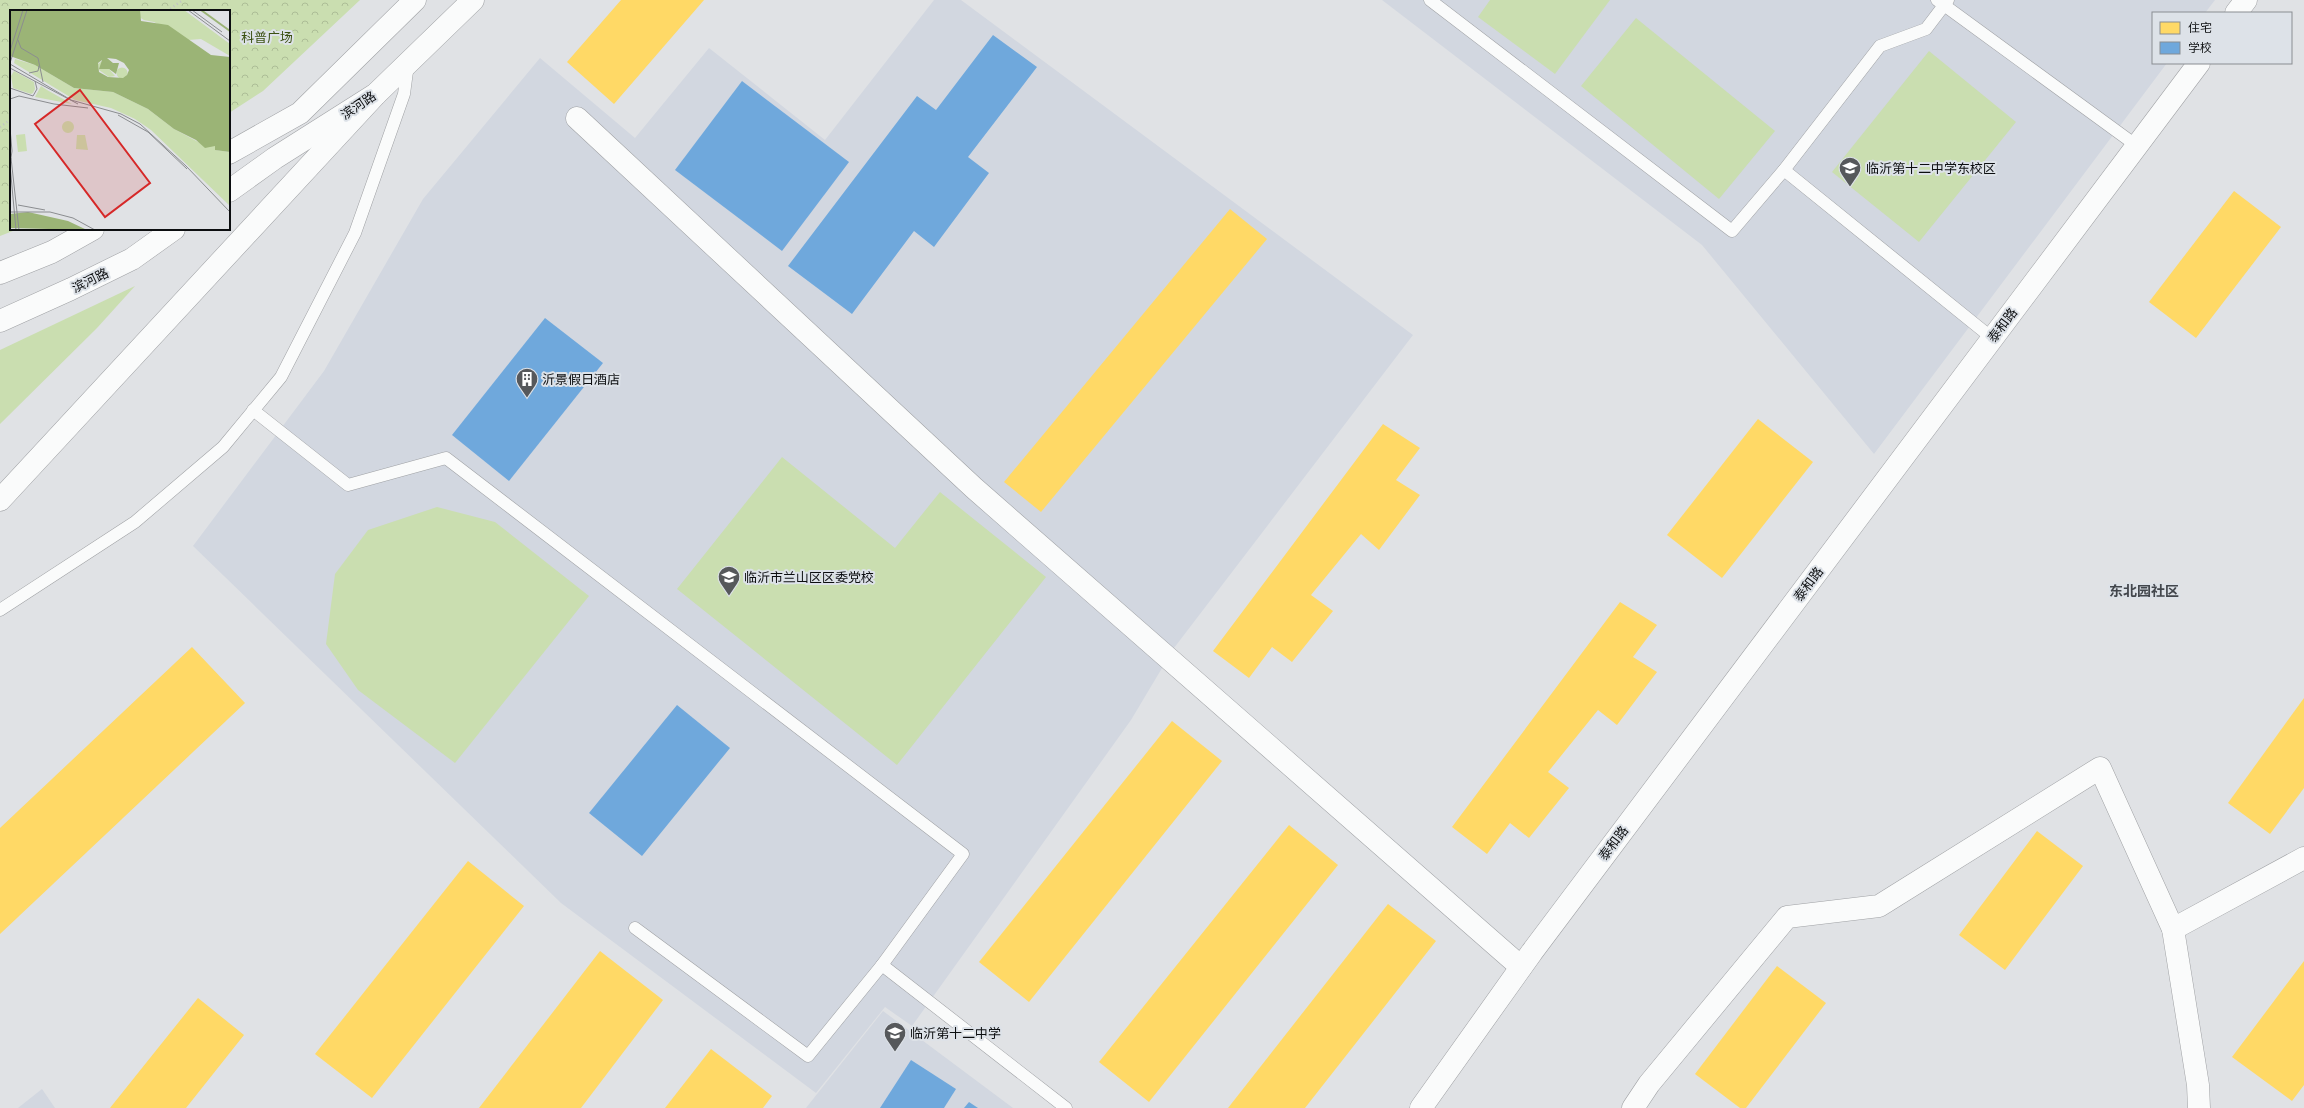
<svg xmlns="http://www.w3.org/2000/svg" width="2304" height="1108" viewBox="0 0 2304 1108" font-family="'Exo 2','Noto Sans SC',sans-serif">
  <style>
    .built { fill: #d2d7e0 }
    .grass { fill: #cadeb0 }
    .park { fill: url(#park-crowns) }
    .homes { fill: #ffd966 }
    .schools { fill: #6fa8dc }
    .lines { fill: none; stroke-linecap: round; stroke-linejoin: round }
    .lane-casing { stroke: #9fa1a4; stroke-width: 13 }
    .street-casing { stroke: #9fa1a4; stroke-width: 23 }
    .primary-casing { stroke: #9fa1a4; stroke-width: 23 }
    .path { stroke: #c0c2c4; stroke-width: 2.5; stroke-dasharray: 1 3; stroke-linecap: butt }
    .lane { stroke: #fafbfb; stroke-width: 12 }
    .street { stroke: #fafbfb; stroke-width: 22 }
    .primary { stroke: #fafbfb; stroke-width: 22 }
    .labels { text-anchor: middle; dominant-baseline: central; stroke-width: 4; stroke-linejoin: round; paint-order: stroke }
    .park-label { font-size: 13px; fill: #3b5111; stroke: #dde2e8 }
    .street-label { font-size: 13px; fill: #0c0e10; stroke: #dde2e8 }
    .poi-label { font-size: 13px; fill: #0c0e10; stroke: #dde2e8; text-anchor: start }
    .neighbourhood-label { font-size: 14px; font-weight: bold; fill: #42464c; stroke: #dde2e8 }
    .inset-river { fill: none; stroke: #9bb476; stroke-width: 2 }
    .inset-road { fill: none; stroke: #8b8d90; stroke-width: 1 }
    .view { fill: #d62828; fill-opacity: 0.15; stroke: #d62828; stroke-width: 2 }
    .inset-edge { fill: none; stroke: #0c0e10; stroke-width: 2 }
  </style>
  <defs>
    <pattern id="park-crowns" width="20" height="18" patternUnits="userSpaceOnUse"><rect width="20" height="18" fill="#cadeb0"/><path d="M2 6a3 3 0 1 1 6 0M12 15a3 3 0 1 1 6 0" fill="none" stroke="#acbd96"/></pattern>
  </defs>
  <rect width="100%" height="100%" fill="#e0e2e5"/>
  <g class="built">
    <polygon points="934,0 961,0 1413,335 1174,648 1131,720 912,1026 885,1007 816,1093 561,903 193,546 324,371 423,199 540,58 635,138 709,48 825,140"/>
    <polygon points="1382,0 2215,0 2205,13 2153,13 2153,63 2167,63 1874,454 1702,245"/>
    <polygon points="883,1011 1013,1108 806,1108"/>
    <polygon points="42,1089 55,1108 18,1108"/>
  </g>
  <g class="grass">
    <polygon points="1490,0 1610,0 1555,74 1478,17"/>
    <polygon points="1636,18 1775,131 1719,199 1581,86"/>
    <polygon points="1929,51 2016,122 1919,242 1832,172"/>
    <polygon points="135,286 97,328 0,424 0,350"/>
    <polygon points="782,457 895,548 940,492 1046,577 897,765 677,589"/>
    <polygon points="437,507 495,522 589,596 455,763 358,690 326,644 335,574 368,530"/>
  </g>
  <polygon class="park" points="0,0 360,0 263,91 229,113 229,11 11,11 11,229 18,229 0,236"/>
  <g class="homes">
    <polygon points="621,0 704,0 614,104 567,62"/>
    <polygon points="2234,191 2281,227 2196,338 2149,302"/>
    <polygon points="1230,209 1267,239 1041,512 1004,482"/>
    <polygon points="1758,419 1813,462 1722,578 1667,535"/>
    <polygon points="1383,424 1420,448 1396,480 1420,495 1379,550 1361,534 1311,595 1333,611 1292,662 1272,647 1249,678 1213,651"/>
    <polygon points="1620,602 1657,625 1633,657 1657,672 1617,725 1598,710 1548,772 1569,788 1529,838 1510,823 1487,854 1452,827"/>
    <polygon points="192,647 245,703 0,934 0,828"/>
    <polygon points="2304,698 2304,788 2270,834 2228,803"/>
    <polygon points="1172,721 1222,761 1029,1002 979,962"/>
    <polygon points="1289,825 1338,865 1149,1102 1099,1062"/>
    <polygon points="2037,831 2083,866 2005,970 1959,935"/>
    <polygon points="468,861 524,906 372,1098 315,1054"/>
    <polygon points="1388,904 1436,941 1305,1108 1228,1108"/>
    <polygon points="600,951 663,1000 581,1108 479,1108"/>
    <polygon points="2304,961 2304,1085 2292,1101 2232,1057"/>
    <polygon points="1777,966 1826,1003 1746,1108 1740,1108 1695,1074"/>
    <polygon points="198,998 244,1035 186,1108 110,1108"/>
    <polygon points="711,1049 772,1096 763,1108 665,1108"/>
  </g>
  <g class="schools">
    <polygon points="993,35 1037,67 968,157 989,173 934,247 914,231 852,314 788,266 917,96 936,110"/>
    <polygon points="742,81 849,162 782,251 675,170"/>
    <polygon points="545,318 603,363 509,481 452,435"/>
    <polygon points="677,705 730,748 642,856 589,813"/>
    <polygon points="911,1060 956,1089 944,1108 880,1108"/>
    <polygon points="969,1102 978,1108 964,1108"/>
  </g>
  <g class="lines">
    <g class="lane-casing">
      <g id="lane">
        <polyline points="1430,0 1732,231 1784,170 1880,46 1926,29 1948,0"/>
        <polyline points="1937,0 2137,146"/>
        <polyline points="1784,170 1992,338"/>
        <polyline points="253,410 348,485 446,458 963,854 882,965 808,1056 635,928"/>
        <polyline points="0,610 135,522 223,447 281,377 355,233 404,94 408,64"/>
        <polyline points="882,965 1066,1108"/>
      </g>
    </g>
    <g class="street-casing">
      <g id="street">
        <polyline points="2236,13 2246,0"/>
        <polyline points="577,118 974,488 1521,967"/>
        <polyline points="2173,929 2304,858"/>
        <polyline points="1421,1108 1532,952 2199,63"/>
        <polyline points="1633,1108 1649,1084 1787,917 1879,906 2100,768 2173,929 2198,1085 2199,1108"/>
      </g>
    </g>
    <g class="primary-casing">
      <g id="primary">
        <polyline points="229,153 300,113 415,0"/>
        <polyline points="229,191 275,158 376,94 473,0"/>
        <polyline points="0,273 52,252 93,229"/>
        <polyline points="0,321 71,289 132,259 174,229"/>
        <polyline points="0,500 376,94"/>
      </g>
    </g>
    <g class="path">
      <polyline points="167,11 183,0"/>
      <polyline points="0,127 11,119"/>
    </g>
    <use href="#lane" class="lane"/>
    <use href="#street" class="street"/>
    <use href="#primary" class="primary"/>
  </g>
  <defs>
    <g id="school-pin" transform="scale(1.15)"><path d="M0 17L-7.5 6A9.5 9.5 0 1 1 7.5 6Z" fill="#56585b" stroke="#dde2e8"/><path d="M0-5L7-2L0 1L-7-2ZM-4 1L0 2.5L4 1V4Q0 6-4 4Z" fill="#fff"/></g>
    <g id="building-pin" transform="scale(1.15)"><path d="M0 17L-7.5 6A9.5 9.5 0 1 1 7.5 6Z" fill="#56585b" stroke="#dde2e8"/><path d="M-4-6H4V6H1V3H-1V6H-4ZM-2.5-4.3h1.7v1.8h-1.7ZM.8-4.3h1.7v1.8H.8ZM-2.5-1h1.7V.8h-1.7ZM.8-1h1.7V.8H.8Z" fill="#fff"/></g>
  </defs>
  <g fill-rule="evenodd">
    <use href="#school-pin" x="1850" y="168"/>
    <use href="#building-pin" x="527" y="379"/>
    <use href="#school-pin" x="729" y="577"/>
    <use href="#school-pin" x="895" y="1033"/>
  </g>
  <g class="labels">
    <g class="park-label">
      <text x="267" y="37">科普广场</text>
    </g>
    <g class="street-label">
      <text transform="translate(358 105) rotate(-34)">滨河路</text>
      <text transform="translate(90 280) rotate(-26)">滨河路</text>
      <text transform="translate(2002 325) rotate(-53)">泰和路</text>
      <text transform="translate(1808 584) rotate(-53)">泰和路</text>
      <text transform="translate(1613 843) rotate(-53)">泰和路</text>
    </g>
    <g class="poi-label">
      <text x="1866" y="168">临沂第十二中学东校区</text>
      <text x="542" y="379">沂景假日酒店</text>
      <text x="744" y="577">临沂市兰山区区委党校</text>
      <text x="910" y="1033">临沂第十二中学</text>
    </g>
    <g class="neighbourhood-label">
      <text x="2144" y="590">东北园社区</text>
    </g>
  </g>
  <g transform="translate(10 10)">
    <rect width="220" height="220" fill="#e0e2e5"/>
    <path d="M92 51 90 59H99L105 66 99 67 89 60 88 54ZM106.5 63a5.5 5.5 0 1 1 11 0a5.5 5.5 0 1 1-11 0ZM4 61 24 72 25 79 23 83 21 84 3 78 1 66ZM31 76 37 80 62 94 25 87ZM52 117a6 6 0 1 1 12 0a6 6 0 1 1-12 0ZM15 124 17 141 8 142 6 125ZM67 125H75L78 140 66 139Z" fill="#cadeb0"/>
    <path d="M129 0H174L220 34V46L191 29 178 30 144 12 134 10 129 7ZM5 49 25 55 64 78 103 82 138 99 164 119 192 134 206 136 205 140 220 142V196L141 120 125 109 101 98 65 90 4 53Z" fill="#cadeb0"/>
    <path d="M0 0H130L131 11 158 15 201 45 220 47V142L205 140V136L195 138 186 130 164 119 138 99 103 82 64 78 25 55 0 46ZM97 48 106 49 114 53 119 60 117 65 113 68 98 67 89 62 88 53 92 50 89 59H99L106 64 109 53H103ZM18 202 58 211 77 220 0 218V204Z" fill="#9bb476" fill-rule="evenodd"/>
    <path class="inset-river" d="M191 0 220 21"/>
    <path class="inset-road" d="M178 0 220 31M182 0 212 22M8 30 11 38 28 48 33 72M0 41 13 0M0 53 17 0M0 54 61 90 111 104 130 114 176 156 220 202M0 58 68 94M19 63 28 61 29 56M0 78 23 86 27 79 25 71M0 89 9 86 44 94 78 98M108 105 138 122 177 159M0 118 2 141 0 155 6 220M1 148 9 220M8 195 35 200M0 202H40L63 208 85 220"/>
    <path class="view" d="M70 80 140 173 95 207 25 114Z"/>
    <rect width="220" height="220" class="inset-edge"/>
  </g>
  <rect x="2152" y="12" width="140" height="52" fill="#dde2e8" stroke="#898d92"/>
  <rect x="2160" y="22" width="20" height="12" fill="#ffd966" stroke="#898d92"/>
  <text x="2188" y="32" font-size="12" fill="#0c0e10">住宅</text>
  <rect x="2160" y="42" width="20" height="12" fill="#6fa8dc" stroke="#898d92"/>
  <text x="2188" y="52" font-size="12" fill="#0c0e10">学校</text>
</svg>
